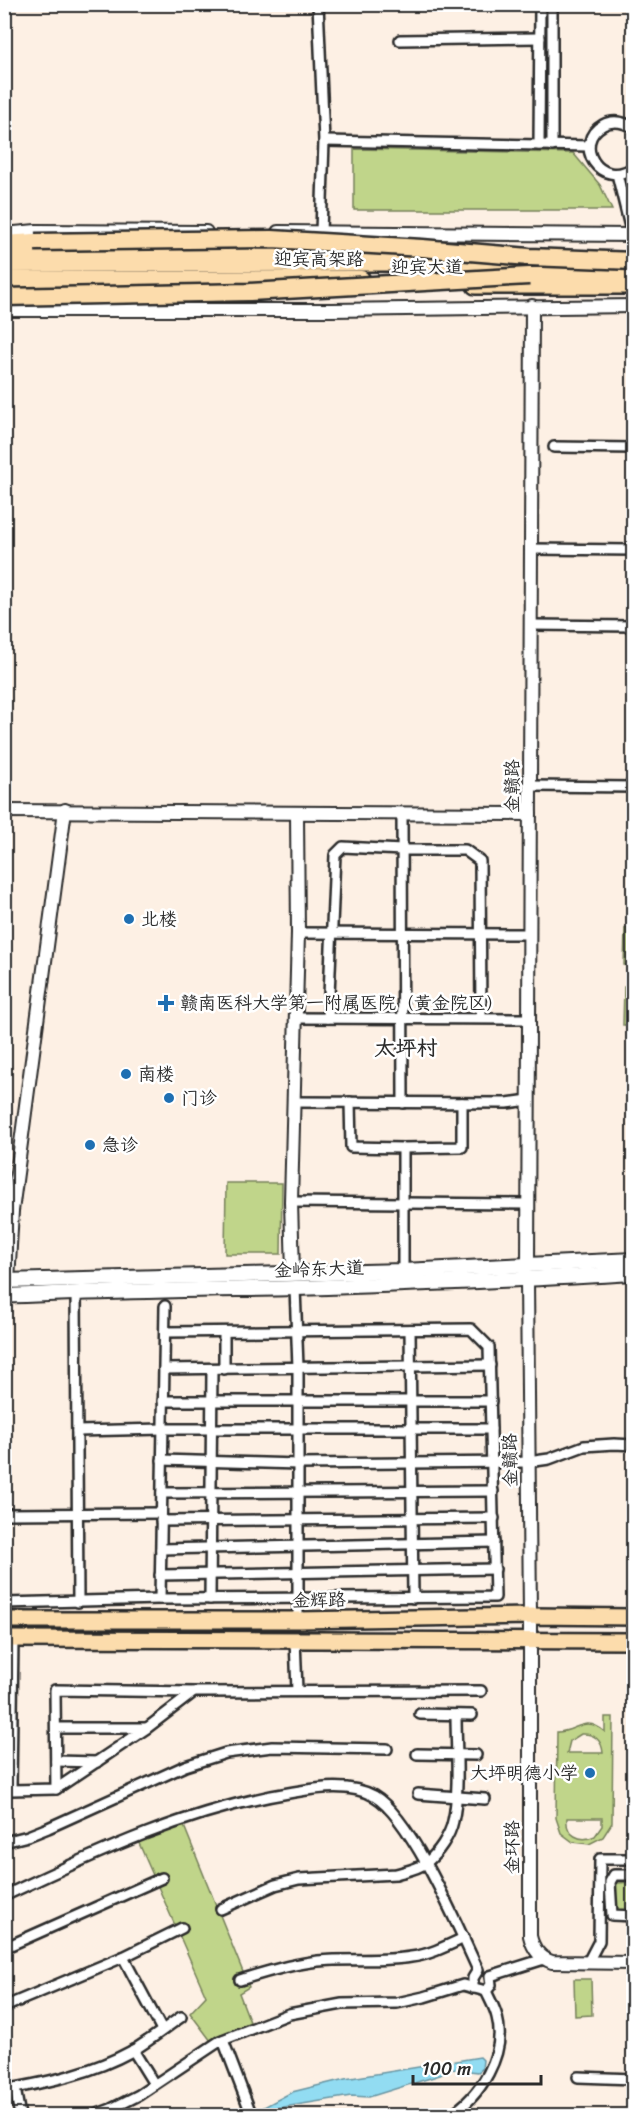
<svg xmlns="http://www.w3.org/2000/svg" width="638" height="2120" viewBox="0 0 638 2120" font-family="Sriracha,'LXGW WenKai TC',sans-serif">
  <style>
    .green { fill: #c0d58a; stroke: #76805a; stroke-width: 1.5; fill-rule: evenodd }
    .water { fill: #92dcf2; stroke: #6995a2; stroke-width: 1.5 }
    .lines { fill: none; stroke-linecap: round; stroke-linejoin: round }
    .minor-casing { stroke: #2b2b2b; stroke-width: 14 }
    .tertiary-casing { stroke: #2b2b2b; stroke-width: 16 }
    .secondary-casing { stroke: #2b2b2b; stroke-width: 18 }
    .primary-casing { stroke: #2b2b2b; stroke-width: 20 }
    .trunk-casing { stroke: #2b2b2b; stroke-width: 21 }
    .minor { stroke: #fff; stroke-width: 9 }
    .tertiary { stroke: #fff; stroke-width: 12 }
    .secondary { stroke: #fff; stroke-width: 14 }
    .primary { stroke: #fcdcac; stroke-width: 15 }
    .trunk { stroke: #fcdcac; stroke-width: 16 }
    .trunk-bridge-casing { stroke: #2b2b2b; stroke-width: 21; stroke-linecap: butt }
    .trunk-bridge { stroke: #fcdcac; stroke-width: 16 }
    .poi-dot { fill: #1f6fb2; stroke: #fff; stroke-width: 2 }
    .labels { text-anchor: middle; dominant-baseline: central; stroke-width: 5; stroke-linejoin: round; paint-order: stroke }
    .street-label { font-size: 18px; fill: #2b2b2b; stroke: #fff }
    .poi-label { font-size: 18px; fill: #2b2b2b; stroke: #fff; text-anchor: start }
    .quarter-label { font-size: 21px; font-weight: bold; fill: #2b2b2b; stroke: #fff }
  </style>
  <rect width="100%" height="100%" fill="#fdf0e4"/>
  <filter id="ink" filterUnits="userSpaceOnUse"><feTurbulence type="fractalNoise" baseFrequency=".0167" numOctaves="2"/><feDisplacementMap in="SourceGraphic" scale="12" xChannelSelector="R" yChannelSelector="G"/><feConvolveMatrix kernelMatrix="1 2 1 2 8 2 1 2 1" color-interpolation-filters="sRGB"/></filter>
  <g filter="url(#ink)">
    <g class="green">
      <polygon points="354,149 573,153 600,185 612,210 354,210"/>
      <polygon points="625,928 633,928 633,965 624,965"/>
      <polygon points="624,987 633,987 633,1025 623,1025"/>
      <polygon points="226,1183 282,1183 281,1254 225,1254"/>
      <path d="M605 1717H613L612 1823 603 1837 589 1844 573 1842 561 1833 556 1818 557 1732C577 1732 584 1714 605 1732ZM581 1734C594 1733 602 1740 603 1753H567L570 1741ZM567 1818H602V1826L595 1836C580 1843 565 1835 567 1818Z"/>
      <polygon points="184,1826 249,1987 239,1993 250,2022 211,2041 190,2013 206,1996 138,1841"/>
      <polygon points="633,1882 633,1911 614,1911 614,1888 618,1883"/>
      <polygon points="574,1979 591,1979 592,2015 575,2016"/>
    </g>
    <polygon class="water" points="480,2057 483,2060 482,2069 478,2072 452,2069 440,2075 369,2097 351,2096 278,2108 265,2115 247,2116 292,2092 345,2079"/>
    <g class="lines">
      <g class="minor-casing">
        <g id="minor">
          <polyline points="318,4 324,141 321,232"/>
          <polyline points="400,40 540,38"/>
          <path d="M634 128C624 122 614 119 603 125 571 143 600 191 634 167"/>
          <polyline points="324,141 589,146"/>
          <polyline points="539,145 540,4"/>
          <polyline points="552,146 552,4"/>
          <polyline points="617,174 632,235"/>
          <polyline points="554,447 634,448"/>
          <polyline points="531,549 634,550"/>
          <polyline points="531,625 634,626"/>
          <polyline points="530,786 634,787"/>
          <polyline points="402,813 403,1103"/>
          <polyline points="298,933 529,934"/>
          <polyline points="295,1018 529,1019"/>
          <polyline points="328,1018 335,855 343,847 402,850 465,850 480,861 481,1018"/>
          <polyline points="293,1102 507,1103 529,1100"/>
          <polyline points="350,1102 351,1147 403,1148 462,1147 462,1103"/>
          <polyline points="403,1148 403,1271"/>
          <polyline points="291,1202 528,1204"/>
          <polyline points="295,1288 298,1367 298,1620"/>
          <polyline points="76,1292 78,1602"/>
          <polyline points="410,1330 413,1598"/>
          <polyline points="164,1369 490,1365"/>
          <polyline points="224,1369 224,1332"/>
          <polyline points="163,1401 491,1401"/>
          <polyline points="77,1431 163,1429 491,1429"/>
          <polyline points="162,1460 298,1464 528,1462 549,1459 584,1446 614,1444 634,1445"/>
          <polyline points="162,1493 493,1491"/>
          <polyline points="4,1514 161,1513"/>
          <polyline points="161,1521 494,1518"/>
          <polyline points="161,1549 494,1542"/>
          <polyline points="160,1575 495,1569"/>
          <polyline points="160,1599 165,1306"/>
          <polyline points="210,1599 212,1369"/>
          <polyline points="4,1603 160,1599 495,1597 489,1347 471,1329 165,1332"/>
          <polyline points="13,1639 11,1790 56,1789 147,1728 194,1692 481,1691"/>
          <polyline points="295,1639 297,1691"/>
          <polyline points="420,1714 472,1715"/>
          <polyline points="56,1728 146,1728"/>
          <polyline points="417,1754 476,1755"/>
          <polyline points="56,1761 97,1762"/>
          <polyline points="56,1789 55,1690 194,1692"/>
          <polyline points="418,1794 485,1799"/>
          <polyline points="4,1842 28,1836 48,1828 185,1766 226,1753 272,1747 387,1749"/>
          <polyline points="634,1875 614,1875 610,1882 612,1915 634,1916"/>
          <path d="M4 1896C97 1852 192 1808 294 1792 319 1788 350 1783 374 1796 412 1818 459 1929 478 1970L473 1978V1988"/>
          <path d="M221 1909 275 1885 299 1879 396 1874C406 1871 418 1869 426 1863 438 1853 450 1836 453 1821 460 1792 456 1745 456 1715"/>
          <polyline points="4,1948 162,1878"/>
          <polyline points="123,1957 162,2030"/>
          <polyline points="588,1962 599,1941 600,1859 634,1859"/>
          <path d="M240 1980C265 1972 291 1964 318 1961 349 1958 380 1962 411 1957 429 1955 447 1946 464 1938"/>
          <polyline points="486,1991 491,1985 490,1976 544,1959"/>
          <polyline points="4,2007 123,1957 182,1928"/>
          <polyline points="223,2040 252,2116"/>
          <polyline points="133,2050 154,2084"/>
          <polyline points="578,2077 634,2079"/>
          <polyline points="15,2088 20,2116"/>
          <path d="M4 2090C49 2082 92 2073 132 2051 149 2041 165 2028 181 2017"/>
          <polyline points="92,2116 111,2109 139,2095 220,2041 289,2014 342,2004 397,2003 424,1997 463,1985 486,1991"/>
          <path d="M449 2116C480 2097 507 2054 497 2017 495 2008 490 2000 486 1991"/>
        </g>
      </g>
      <g class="tertiary-casing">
        <g id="tertiary">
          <polyline points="278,232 634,235"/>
          <polyline points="4,234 36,231 206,232"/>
          <polyline points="4,310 332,310 634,306"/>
          <polyline points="4,811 530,814"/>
          <polyline points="528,1266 532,306"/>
          <polyline points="293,1273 291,1202 298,933 297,814"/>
          <path d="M527 1280 530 1616V1936C533 1949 540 1958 552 1962L634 1963"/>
          <polyline points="8,1281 12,1211 65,810"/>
        </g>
      </g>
      <g class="secondary-casing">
        <g id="secondary">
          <polyline points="4,1281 403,1271 634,1260"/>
          <path d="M4 1296C102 1291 199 1290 296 1288 409 1284 521 1280 634 1273"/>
        </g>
      </g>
      <g class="primary-casing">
        <g id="primary">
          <polyline points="4,253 403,254"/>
          <polyline points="475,286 634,286"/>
          <polyline points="4,1620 298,1620 530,1616 634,1617"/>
          <polyline points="4,1639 634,1641"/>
        </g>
      </g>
      <g class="trunk-casing">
        <g id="trunk">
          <polyline points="4,244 35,242"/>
          <polyline points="4,264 513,262"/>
          <polyline points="515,276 634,276"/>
          <polyline points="4,280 361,279"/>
        </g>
      </g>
      <use href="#minor" class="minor"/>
      <use href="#tertiary" class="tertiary"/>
      <use href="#secondary" class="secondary"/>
      <use href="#primary" class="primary"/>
      <use href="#trunk" class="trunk"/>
      <g class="trunk-bridge-casing">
        <g id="trunk-bridge">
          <polyline points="35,242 272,239 422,248 529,257 634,261"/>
          <polyline points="4,297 250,292 529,276"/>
        </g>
      </g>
      <use href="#trunk-bridge" class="trunk-bridge"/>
    </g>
  </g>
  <g class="poi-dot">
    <circle cx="129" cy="919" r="6"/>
    <path d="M163 994h6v6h6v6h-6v6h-6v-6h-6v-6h6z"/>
    <circle cx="126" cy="1074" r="6"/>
    <circle cx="169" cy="1098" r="6"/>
    <circle cx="90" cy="1145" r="6"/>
    <circle cx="590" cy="1773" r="6"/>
  </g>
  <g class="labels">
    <g class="street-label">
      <text x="319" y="259">迎宾高架路</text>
      <text x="427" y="267">迎宾大道</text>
      <text transform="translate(512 786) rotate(-90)">金赣路</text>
      <text transform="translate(319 1269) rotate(-2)">金岭东大道</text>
      <text transform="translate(510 1460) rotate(-91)">金赣路</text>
      <text transform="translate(319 1600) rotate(-1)">金辉路</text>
      <text transform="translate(512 1847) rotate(-90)">金环路</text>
    </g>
    <g class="poi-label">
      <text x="141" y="919">北楼</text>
      <text x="180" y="1003">赣南医科大学第一附属医院（黄金院区）</text>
      <text x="138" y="1074">南楼</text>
      <text x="181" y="1098">门诊</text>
      <text x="102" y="1145">急诊</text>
      <text x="578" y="1773" text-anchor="end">大坪明德小学</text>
    </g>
    <g class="quarter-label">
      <text x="406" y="1048">太坪村</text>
    </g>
  </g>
  <rect width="638" height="2120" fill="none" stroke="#fff" stroke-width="24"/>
  <rect x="12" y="12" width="614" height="2096" fill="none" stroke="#2b2b2b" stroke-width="2" filter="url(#ink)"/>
  <path d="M413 2075v9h128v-9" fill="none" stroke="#2b2b2b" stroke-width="3"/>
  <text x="422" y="2075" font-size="18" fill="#2b2b2b" stroke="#ffffff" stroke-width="4.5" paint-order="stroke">100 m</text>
</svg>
